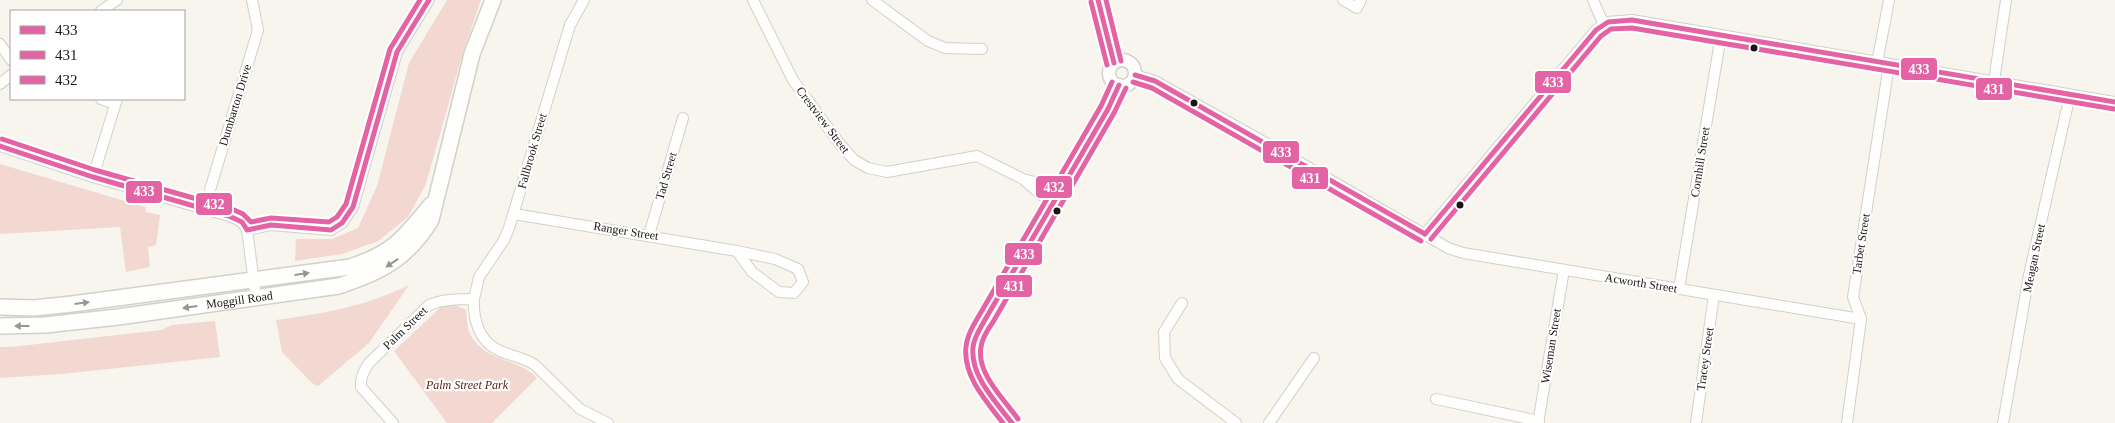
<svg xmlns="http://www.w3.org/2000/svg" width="2115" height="423" viewBox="0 0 2115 423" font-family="'Times New Roman',serif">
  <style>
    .green { fill: #f2d8d0 }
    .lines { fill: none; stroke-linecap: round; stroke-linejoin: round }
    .minor-casing { stroke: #d2d0ca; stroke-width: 12 }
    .tertiary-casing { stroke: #d2d0ca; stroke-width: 15 }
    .primary-casing { stroke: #d2d0ca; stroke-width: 18 }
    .minor { stroke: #fefefc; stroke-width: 10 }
    .tertiary { stroke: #fefefc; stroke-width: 12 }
    .primary { stroke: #fefefc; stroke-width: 15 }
    .bus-1-casing { stroke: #fff; stroke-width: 9 }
    .bus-2-casing { stroke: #fff; stroke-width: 9 }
    .bus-3-casing { stroke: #fff; stroke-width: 9 }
    .bus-1 { stroke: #e463a4; stroke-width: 5 }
    .bus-2 { stroke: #e463a4; stroke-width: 5 }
    .bus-3 { stroke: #e463a4; stroke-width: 5 }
    .oneway { fill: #969693 }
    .bus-dot { fill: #181612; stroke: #fff; stroke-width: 2 }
    .labels { text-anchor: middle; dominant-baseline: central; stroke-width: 4.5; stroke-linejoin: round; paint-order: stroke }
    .street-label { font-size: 12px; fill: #181612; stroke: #fff }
    .park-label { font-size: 12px; font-style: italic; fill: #581910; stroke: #fff }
    .line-badge { stroke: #fff; stroke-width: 2 }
    .badge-label { font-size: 14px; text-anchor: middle; font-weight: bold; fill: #fff }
  </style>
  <rect width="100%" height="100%" fill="#f7f5ed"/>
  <g class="green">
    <polygon points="447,0 481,0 461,59 426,184 408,217 378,241 342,254 295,261 296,239 332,239 358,228 377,186 409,63"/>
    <polygon points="0,164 145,207 146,212 160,215 156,245 148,247 150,267 126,272 120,227 0,234"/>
    <path d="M409 285 369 343 318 386 312 383 282 352 276 320C325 313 364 307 409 285Z"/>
    <path d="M453 304 466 310C467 317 467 327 470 334 486 363 517 357 537 378L492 423H447L394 351 442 306Z"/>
    <polygon points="215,321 220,357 62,374 0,378 0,347 11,347 161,330 172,325"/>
  </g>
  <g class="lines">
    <g class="minor-casing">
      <g id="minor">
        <polyline points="753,0 793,80 840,144 854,160 868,168 887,172 977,156 1023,179 1052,204"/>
        <polyline points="872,0 928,41 945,48 982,49"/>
        <polyline points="1343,0 1357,8 1361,0"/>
        <polyline points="1593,0 1603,23"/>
        <polyline points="101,11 117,0"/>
        <polyline points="0,44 11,60"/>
        <polyline points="1877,63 1889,0"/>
        <polyline points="1135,75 1155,81 1282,152 1448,248 1463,253 1861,319"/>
        <polyline points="1994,81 2006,0"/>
        <polyline points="0,84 11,75"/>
        <polyline points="101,99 115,104"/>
        <path d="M0 146 93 177 229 216C237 219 243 221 247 230L271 225 331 230 342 223 353 207 397 52 429 0"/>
        <polyline points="93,177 117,99"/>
        <polyline points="1027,180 1061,189"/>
        <polyline points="204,210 258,30 252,0"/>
        <polyline points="514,214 737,251 752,272 779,292 794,293 803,282 798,269 775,259 737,251"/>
        <polyline points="247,230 256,298"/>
        <polyline points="1425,234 1596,30 1608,22 1632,20 2115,102"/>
        <polyline points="649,235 683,118"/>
        <polyline points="1679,289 1721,35"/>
        <polyline points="474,299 479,277 504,240 509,228 570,25 584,0"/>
        <polyline points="1182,303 1164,332 1165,358 1178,379 1236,423"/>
        <polyline points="1436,399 1539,421"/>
        <path d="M393 423 361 387C360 377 364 371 369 363L429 305C444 299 458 299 474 299 473 319 479 341 498 350 510 356 524 357 535 365L580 409 608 423"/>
        <polyline points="1269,423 1314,358"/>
        <polyline points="1538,423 1564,270"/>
        <polyline points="1696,423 1714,295"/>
        <polyline points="1847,423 1861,319 1853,297 1889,65"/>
        <polyline points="2003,423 2029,275 2070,95"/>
      </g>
    </g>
    <g class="tertiary-casing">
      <g id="tertiary">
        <polyline points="1098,0 1114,63"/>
        <circle cx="1122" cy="73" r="13"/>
        <path d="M1012 423C997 402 970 375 973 347 975 337 981 327 986 318L1108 109 1119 85"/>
      </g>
    </g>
    <g class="primary-casing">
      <g id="primary">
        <path d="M0 307 34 308 72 304 350 267C393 253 403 239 431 205"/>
        <path id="s1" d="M0 326 45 325 118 317 339 286C381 272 407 259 431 220L472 54 493 0"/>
      </g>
    </g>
    <use href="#minor" class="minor"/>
    <use href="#tertiary" class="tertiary"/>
    <use href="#primary" class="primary"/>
    <g class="bus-1-casing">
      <g id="bus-1">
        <polyline points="1098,0 1114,63"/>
        <polyline points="1135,75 1155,81 1425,234"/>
        <polyline points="0,146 93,177 229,216 242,222 247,230 271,225 331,230 342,223 353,207 397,52 429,0"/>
        <polyline points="1425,234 1596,30 1608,22 1632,20 2115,102"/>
        <path d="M1012 423C996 402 970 376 973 347 974 337 981 327 986 318L1108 109 1119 85"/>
      </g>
    </g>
    <g class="bus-2-casing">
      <g id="bus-2">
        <polyline points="1091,2 1107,65"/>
        <polyline points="1133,82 1152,88 1421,241"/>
        <polyline points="1431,239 1601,36 1611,29 1632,28 2114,109"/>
        <path d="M1018 419C1004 399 976 373 981 347 982 338 988 329 993 322L1114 113 1126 88"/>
      </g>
    </g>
    <g class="bus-3-casing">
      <g id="bus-3">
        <polyline points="1106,0 1121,61"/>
        <polyline points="2,139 95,170 232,209 243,214 251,222 271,218 329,222 337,217 346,204 390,49 420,0"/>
        <path d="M1003 423C986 401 963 376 966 347 967 335 974 324 980 314L1101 106 1112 82"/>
      </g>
    </g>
    <use href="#bus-1" class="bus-1"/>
    <use href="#bus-2" class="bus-2"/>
    <use href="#bus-3" class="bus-3"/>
  </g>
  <defs><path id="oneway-solid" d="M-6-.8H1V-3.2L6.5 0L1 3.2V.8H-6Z" transform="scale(1.25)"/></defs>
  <g class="oneway">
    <use href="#oneway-solid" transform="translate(392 263) rotate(146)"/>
    <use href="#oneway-solid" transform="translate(302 274) rotate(-8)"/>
    <use href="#oneway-solid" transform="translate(82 303) rotate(-7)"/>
    <use href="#oneway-solid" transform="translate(190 307) rotate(172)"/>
    <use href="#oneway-solid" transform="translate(22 326) rotate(180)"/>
  </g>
  <g class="bus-dot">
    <circle cx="1754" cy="48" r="4.5"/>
    <circle cx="1194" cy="103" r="4.5"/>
    <circle cx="1460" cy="205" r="4.5"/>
    <circle cx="1057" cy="211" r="4.5"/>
  </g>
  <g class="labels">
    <g class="street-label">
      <text transform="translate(235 105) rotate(-73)">Dumbarton Drive</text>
      <text transform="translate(823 120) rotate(53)">Crestview Street</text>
      <text transform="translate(532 151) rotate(-74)">Fallbrook Street</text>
      <text transform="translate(1700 162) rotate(-81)">Cornhill Street</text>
      <text transform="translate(666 176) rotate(-74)">Tad Street</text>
      <text transform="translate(626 231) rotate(9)">Ranger Street</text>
      <text transform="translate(1861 244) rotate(-81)">Tarbet Street</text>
      <text transform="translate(2034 258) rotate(-78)">Meagan Street</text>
      <text transform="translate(1641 283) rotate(9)">Acworth Street</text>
      <text stroke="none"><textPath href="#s1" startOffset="241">Moggill Road</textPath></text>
      <text transform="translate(405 328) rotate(-44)">Palm Street</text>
      <text transform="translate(1551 346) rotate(-81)">Wiseman Street</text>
      <text transform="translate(1705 359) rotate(-82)">Tracey Street</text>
    </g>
    <g class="park-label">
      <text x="467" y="385">Palm Street Park</text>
    </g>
  </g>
  <g class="line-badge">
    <rect x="1900" y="57" width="38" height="24" rx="5" fill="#e463a4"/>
    <rect x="1534" y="70" width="38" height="24" rx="5" fill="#e463a4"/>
    <rect x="1975" y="77" width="38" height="24" rx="5" fill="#e463a4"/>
    <rect x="1262" y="140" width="38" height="24" rx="5" fill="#e463a4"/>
    <rect x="1291" y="166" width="38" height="24" rx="5" fill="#e463a4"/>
    <rect x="1035" y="175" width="38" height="24" rx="5" fill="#e463a4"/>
    <rect x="125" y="180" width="38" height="24" rx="5" fill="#e463a4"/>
    <rect x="195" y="192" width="38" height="24" rx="5" fill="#e463a4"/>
    <rect x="1004" y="242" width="39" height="24" rx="5" fill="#e463a4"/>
    <rect x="995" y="274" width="38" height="24" rx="5" fill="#e463a4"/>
  </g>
  <g class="badge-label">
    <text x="1919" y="74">433</text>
    <text x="1553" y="87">433</text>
    <text x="1994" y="94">431</text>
    <text x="1281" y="157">433</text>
    <text x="1310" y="183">431</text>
    <text x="1054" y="192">432</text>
    <text x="144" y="196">433</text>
    <text x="214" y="209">432</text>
    <text x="1024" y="259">433</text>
    <text x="1014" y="291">431</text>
  </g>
  <rect x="10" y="10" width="175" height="90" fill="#ffffff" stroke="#a3a2a0"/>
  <rect x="20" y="26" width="25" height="8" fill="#e463a4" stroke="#a3a2a0"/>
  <text x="55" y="35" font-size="15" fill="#181612">433</text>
  <rect x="20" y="51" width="25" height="8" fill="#e463a4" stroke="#a3a2a0"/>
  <text x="55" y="60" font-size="15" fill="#181612">431</text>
  <rect x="20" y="76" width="25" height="8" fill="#e463a4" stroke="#a3a2a0"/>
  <text x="55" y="85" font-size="15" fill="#181612">432</text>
</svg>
